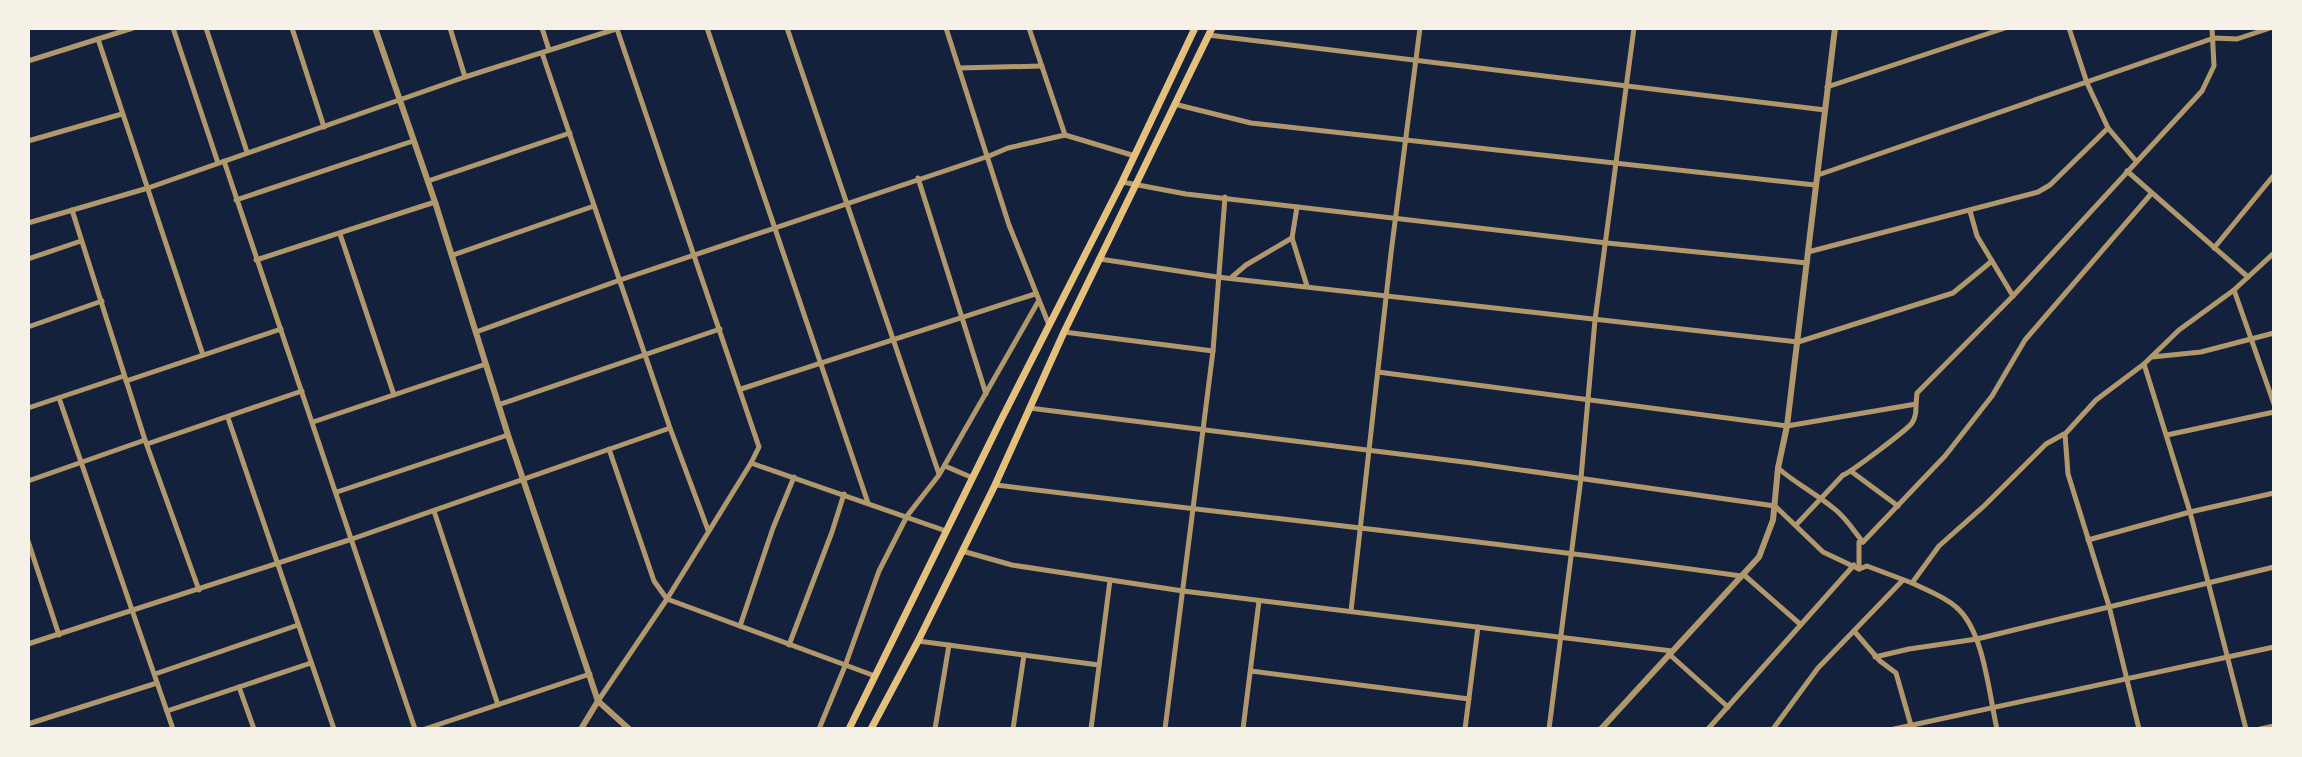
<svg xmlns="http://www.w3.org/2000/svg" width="2302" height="757" viewBox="0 0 2302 757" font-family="'Fira Sans Condensed',sans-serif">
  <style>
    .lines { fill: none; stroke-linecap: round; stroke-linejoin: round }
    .minor { stroke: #b1986c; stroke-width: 5 }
    .tertiary { stroke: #b1986c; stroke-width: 6 }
    .primary { stroke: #e5c07b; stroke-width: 7 }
  </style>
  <rect width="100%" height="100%" fill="#14213d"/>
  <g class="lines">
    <g class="minor">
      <polyline points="173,28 218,163"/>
      <polyline points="206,28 247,152"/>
      <polyline points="292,28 324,127"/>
      <polyline points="450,28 465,77"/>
      <polyline points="542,28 549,50"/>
      <polyline points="707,28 868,503"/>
      <polyline points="787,28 939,474"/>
      <polyline points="946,28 1009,225 1049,325"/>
      <polyline points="1029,28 1065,135"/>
      <polyline points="2069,28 2087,83 2108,128 2136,161"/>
      <polyline points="1208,35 1825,110"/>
      <polyline points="98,39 203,355"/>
      <polyline points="542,53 670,428 708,530"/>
      <polyline points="28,61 133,28"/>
      <polyline points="959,68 1042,66"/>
      <polyline points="1827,87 2005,28"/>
      <polyline points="1174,104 1251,123 1815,185"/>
      <polyline points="28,141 122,114"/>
      <polyline points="224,161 415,729"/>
      <polyline points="2127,171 2248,277"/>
      <polyline points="1818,175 2214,38 2237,39 2270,28"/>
      <polyline points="918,178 986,394"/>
      <polyline points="428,181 570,133"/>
      <polyline points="1122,182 1186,194 1607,243 1807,263"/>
      <polyline points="236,200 413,141"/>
      <polyline points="1297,207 1292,238 1307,286"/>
      <polyline points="72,210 145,440 199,590"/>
      <polyline points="1970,211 1977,236 2013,296"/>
      <polyline points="28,223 148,188 465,77 619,28"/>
      <polyline points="340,234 394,395"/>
      <polyline points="2214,248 2274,175"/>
      <polyline points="1808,252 2038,192 2050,185 2108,128"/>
      <polyline points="453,255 594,206"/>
      <polyline points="28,259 81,241"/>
      <polyline points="1100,259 1217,277 1798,342 1953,293 1992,261"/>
      <polyline points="256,260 435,202"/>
      <polyline points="1232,277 1246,265 1292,238"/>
      <polyline points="2234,290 2274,404"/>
      <polyline points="28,327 102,301"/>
      <polyline points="476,332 620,280 989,156 1008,148 1065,135 1135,156"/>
      <polyline points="1064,332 1213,351"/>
      <polyline points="2152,357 2201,352 2274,333"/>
      <polyline points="2144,364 2190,512 2246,729"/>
      <polyline points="1378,372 1787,426 1916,404 1917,393 2013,296 2202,91 2214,66 2212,28"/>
      <polyline points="126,381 281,329"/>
      <polyline points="741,389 1035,294"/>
      <polyline points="59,398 173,729"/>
      <polyline points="498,405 720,329"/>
      <polyline points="28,408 124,376"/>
      <polyline points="1029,408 1472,463 1775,506 1823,552 1859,569 1867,566 1912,583"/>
      <polyline points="228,418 334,729"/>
      <polyline points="313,422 486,364"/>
      <polyline points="2167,435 2274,412"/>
      <polyline points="147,444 302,391"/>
      <polyline points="609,449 654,581 667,599 875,676"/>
      <polyline points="751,463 946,531"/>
      <polyline points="945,466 973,478"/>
      <path d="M1778 468C1795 483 1815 493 1832 507 1845 516 1853 530 1863 542H1859V569"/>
      <polyline points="1852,472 1898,506"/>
      <polyline points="28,481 145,440"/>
      <path d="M996 485C1244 516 1493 541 1741 576"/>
      <polyline points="337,492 508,435"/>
      <polyline points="434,511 498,705"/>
      <path d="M1796 525 1843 475C1850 473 1908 429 1912 423 1916 417 1916 411 1916 404"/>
      <polyline points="2088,540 2190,512 2274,493"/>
      <polyline points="28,541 59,635"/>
      <polyline points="1863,542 1945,456 1992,396 2025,340 2151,194"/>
      <polyline points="962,551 1012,565 1183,591 1672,651"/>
      <polyline points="1743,574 1800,624"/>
      <polyline points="1351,611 1391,253 1420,28"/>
      <polyline points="740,626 773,528 794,477"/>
      <polyline points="1854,631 1880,661 1896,673 1912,729"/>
      <polyline points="918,641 1099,665"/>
      <polyline points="28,644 352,539 670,428"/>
      <polyline points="789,645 832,532 844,494"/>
      <polyline points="1669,654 1728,707"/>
      <polyline points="1875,657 1909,649 1977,639 2274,567"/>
      <polyline points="1251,671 1469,699"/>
      <polyline points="155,674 298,625"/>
      <polyline points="239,687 254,729"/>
      <polyline points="598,701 667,599 751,463 759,447 617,29"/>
      <polyline points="167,711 311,663"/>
      <polyline points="28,724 157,683"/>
      <polyline points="425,729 590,674"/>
      <polyline points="819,729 845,666 879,571 907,516 939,475 1038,302"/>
      <polyline points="935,729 949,645"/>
      <polyline points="1013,729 1024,655"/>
      <polyline points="1091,729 1110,580"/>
      <polyline points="1165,729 1213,351 1225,197"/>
      <polyline points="1243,729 1259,601"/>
      <polyline points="1465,729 1478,627"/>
      <polyline points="1549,729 1581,478 1595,320 1634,28"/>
      <polyline points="1708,729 1854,565"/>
      <polyline points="1773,729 1818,668 1903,580"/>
      <polyline points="1894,729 2274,647"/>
      <path d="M1997 729C1989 695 1984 630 1956 607 1944 596 1926 590 1912 583L1939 546 1984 506 2046 444 2064 434"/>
      <polyline points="2139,729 2109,606 2068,474 2065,434 2096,400 2144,364 2179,330 2234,290 2274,253"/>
      <polyline points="2260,729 2274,726"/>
    </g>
    <g class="tertiary">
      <polyline points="375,28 435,202 508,435 598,701 629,729"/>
      <polyline points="581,729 598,701"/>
      <polyline points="1601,729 1759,557 1773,520 1778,468 1787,426 1835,28"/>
    </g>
    <g class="primary">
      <polyline points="849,729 1000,422 1122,182 1195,28"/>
      <polyline points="871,729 918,641 995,485 1064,332 1212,28"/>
    </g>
  </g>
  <rect width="2302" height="757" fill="none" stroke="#f6f1e7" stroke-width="60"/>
</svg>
